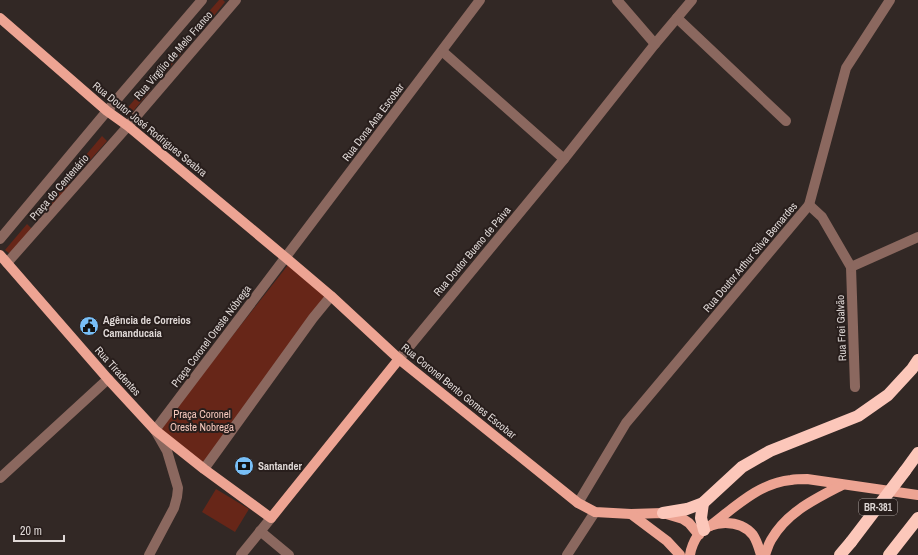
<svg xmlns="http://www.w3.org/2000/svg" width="918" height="555" viewBox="0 0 918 555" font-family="'Archivo Narrow',sans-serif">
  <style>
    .green { fill: #672618 }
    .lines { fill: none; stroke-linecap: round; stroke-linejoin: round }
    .minor { stroke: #8b685f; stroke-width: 10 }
    .major { stroke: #eda493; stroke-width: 10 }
    .highway { stroke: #fcc7ba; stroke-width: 12 }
    .highway-bridge { stroke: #fcc7ba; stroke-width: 12 }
    .labels { text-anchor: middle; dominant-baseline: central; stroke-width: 4; stroke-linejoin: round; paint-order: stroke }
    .shield { fill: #281e1c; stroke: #a8a09e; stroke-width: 1 }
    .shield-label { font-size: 10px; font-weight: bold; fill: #dfd8d6 }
    .street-label { font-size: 11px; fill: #dfd8d6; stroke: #281e1c }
    .poi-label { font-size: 11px; font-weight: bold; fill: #dfd8d6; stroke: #281e1c; text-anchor: start }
    .park-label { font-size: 11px; fill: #f6c8bd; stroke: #281e1c }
  </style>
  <rect width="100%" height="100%" fill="#322825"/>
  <g class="green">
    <polygon points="219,0 223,0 225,2 204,28 198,24"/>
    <polygon points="184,42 188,46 166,72 162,68"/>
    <polygon points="146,86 151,90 129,116 124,112"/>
    <polygon points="102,136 107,141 85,166 80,162"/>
    <polygon points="65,180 70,185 48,210 43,206"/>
    <polygon points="27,224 32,229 10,254 5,250"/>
    <polygon points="288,265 327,296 204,464 159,429"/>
    <polygon points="216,489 249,509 235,532 202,512"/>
  </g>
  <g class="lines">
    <g class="minor">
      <polyline points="617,0 655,44"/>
      <polyline points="677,18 786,121"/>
      <polyline points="442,51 564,159"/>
      <polyline points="809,205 822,217 851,267 855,387"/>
      <polyline points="0,239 107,111 202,0"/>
      <polyline points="7,263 128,126 236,0"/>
      <polyline points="851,267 918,237"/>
      <polyline points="399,359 564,159 655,44 692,0"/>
      <polyline points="204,469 313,318 331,296"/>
      <polyline points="0,478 108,379"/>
      <polyline points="578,503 626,423 809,205 846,68 890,0"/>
      <polyline points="260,531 289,555"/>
      <polyline points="149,555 174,508 177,497 178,488 167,451 155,430 480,0"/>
      <polyline points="241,555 271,518"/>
      <polyline points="567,555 595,512"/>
    </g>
    <g class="major">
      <polyline points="0,18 107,111 128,126 285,257 331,296 399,359 578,503 595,512 631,514 663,513 683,519 689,523 699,535"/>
      <polyline points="0,255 108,379 155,430 204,469 271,518 399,359"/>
      <polyline points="631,514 667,541 680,555"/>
      <path d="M710 526C735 507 759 483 791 480 796 479 802 479 807 479L918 495"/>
      <path d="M690 555C691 548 694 541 698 535 711 519 740 519 753 535 757 541 759 548 761 555"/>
      <path d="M765 555C767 550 768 545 771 540 787 512 815 499 842 485"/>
    </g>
    <g class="highway">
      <polyline points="905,471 918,453"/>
      <polyline points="703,503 701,518 704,530"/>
      <polyline points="663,513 687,509 703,503 742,467 770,451 858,416 888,395 912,369 918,360"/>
      <polyline points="840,555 851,542"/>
      <polyline points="889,555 918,518"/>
    </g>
    <polyline class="highway-bridge" points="851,542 905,471"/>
  </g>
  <defs>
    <g id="civic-disc" transform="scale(1)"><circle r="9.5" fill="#78bff7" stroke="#281e1c"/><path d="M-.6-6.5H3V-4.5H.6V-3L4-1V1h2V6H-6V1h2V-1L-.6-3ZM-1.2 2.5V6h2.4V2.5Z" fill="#111"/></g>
    <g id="bank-disc" transform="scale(1)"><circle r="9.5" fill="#78bff7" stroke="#281e1c"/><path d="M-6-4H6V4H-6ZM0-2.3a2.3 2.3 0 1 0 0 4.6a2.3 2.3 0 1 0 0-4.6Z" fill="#111"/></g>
  </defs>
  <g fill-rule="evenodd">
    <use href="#civic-disc" x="89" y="326"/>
    <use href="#bank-disc" x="244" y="466"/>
  </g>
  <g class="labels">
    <rect class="shield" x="859" y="499" width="38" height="16" rx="3"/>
    <g class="shield-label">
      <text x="878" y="507">BR-381</text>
    </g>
    <g class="street-label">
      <text transform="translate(173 55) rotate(-49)">Rua Virgílio de Melo Franco</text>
      <text transform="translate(373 122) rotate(-53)">Rua Dona Ana Escobar</text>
      <text transform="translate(150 129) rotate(39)">Rua Doutor José Rodrigues Seabra</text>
      <text transform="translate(59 187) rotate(-49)">Praça do Centenário</text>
      <text transform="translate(472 251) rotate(-50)">Rua Doutor Bueno de Paiva</text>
      <text transform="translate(750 257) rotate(-50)">Rua Doutor Arthur Silva Bernardes</text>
      <text transform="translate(841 328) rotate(-92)">Rua Frei Galvão</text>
      <text transform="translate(211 336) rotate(-53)">Praça Coronel Oreste Nóbrega</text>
      <text transform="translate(118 371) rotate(48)">Rua Tiradentes</text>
      <text transform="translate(459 391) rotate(39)">Rua Coronel Bento Gomes Escobar</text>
    </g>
    <g class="poi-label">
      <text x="103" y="320">Agência de Correios<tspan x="103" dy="13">Camanducaia</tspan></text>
      <text x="258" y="466">Santander</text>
    </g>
    <g class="park-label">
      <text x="202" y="414">Praça Coronel<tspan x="202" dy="13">Oreste Nobrega</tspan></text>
    </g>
  </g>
  <path d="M14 535v6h50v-6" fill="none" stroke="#dfd8d6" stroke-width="2"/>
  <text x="20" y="535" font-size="12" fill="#dfd8d6" stroke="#281e1c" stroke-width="3" paint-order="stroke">20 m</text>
</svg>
